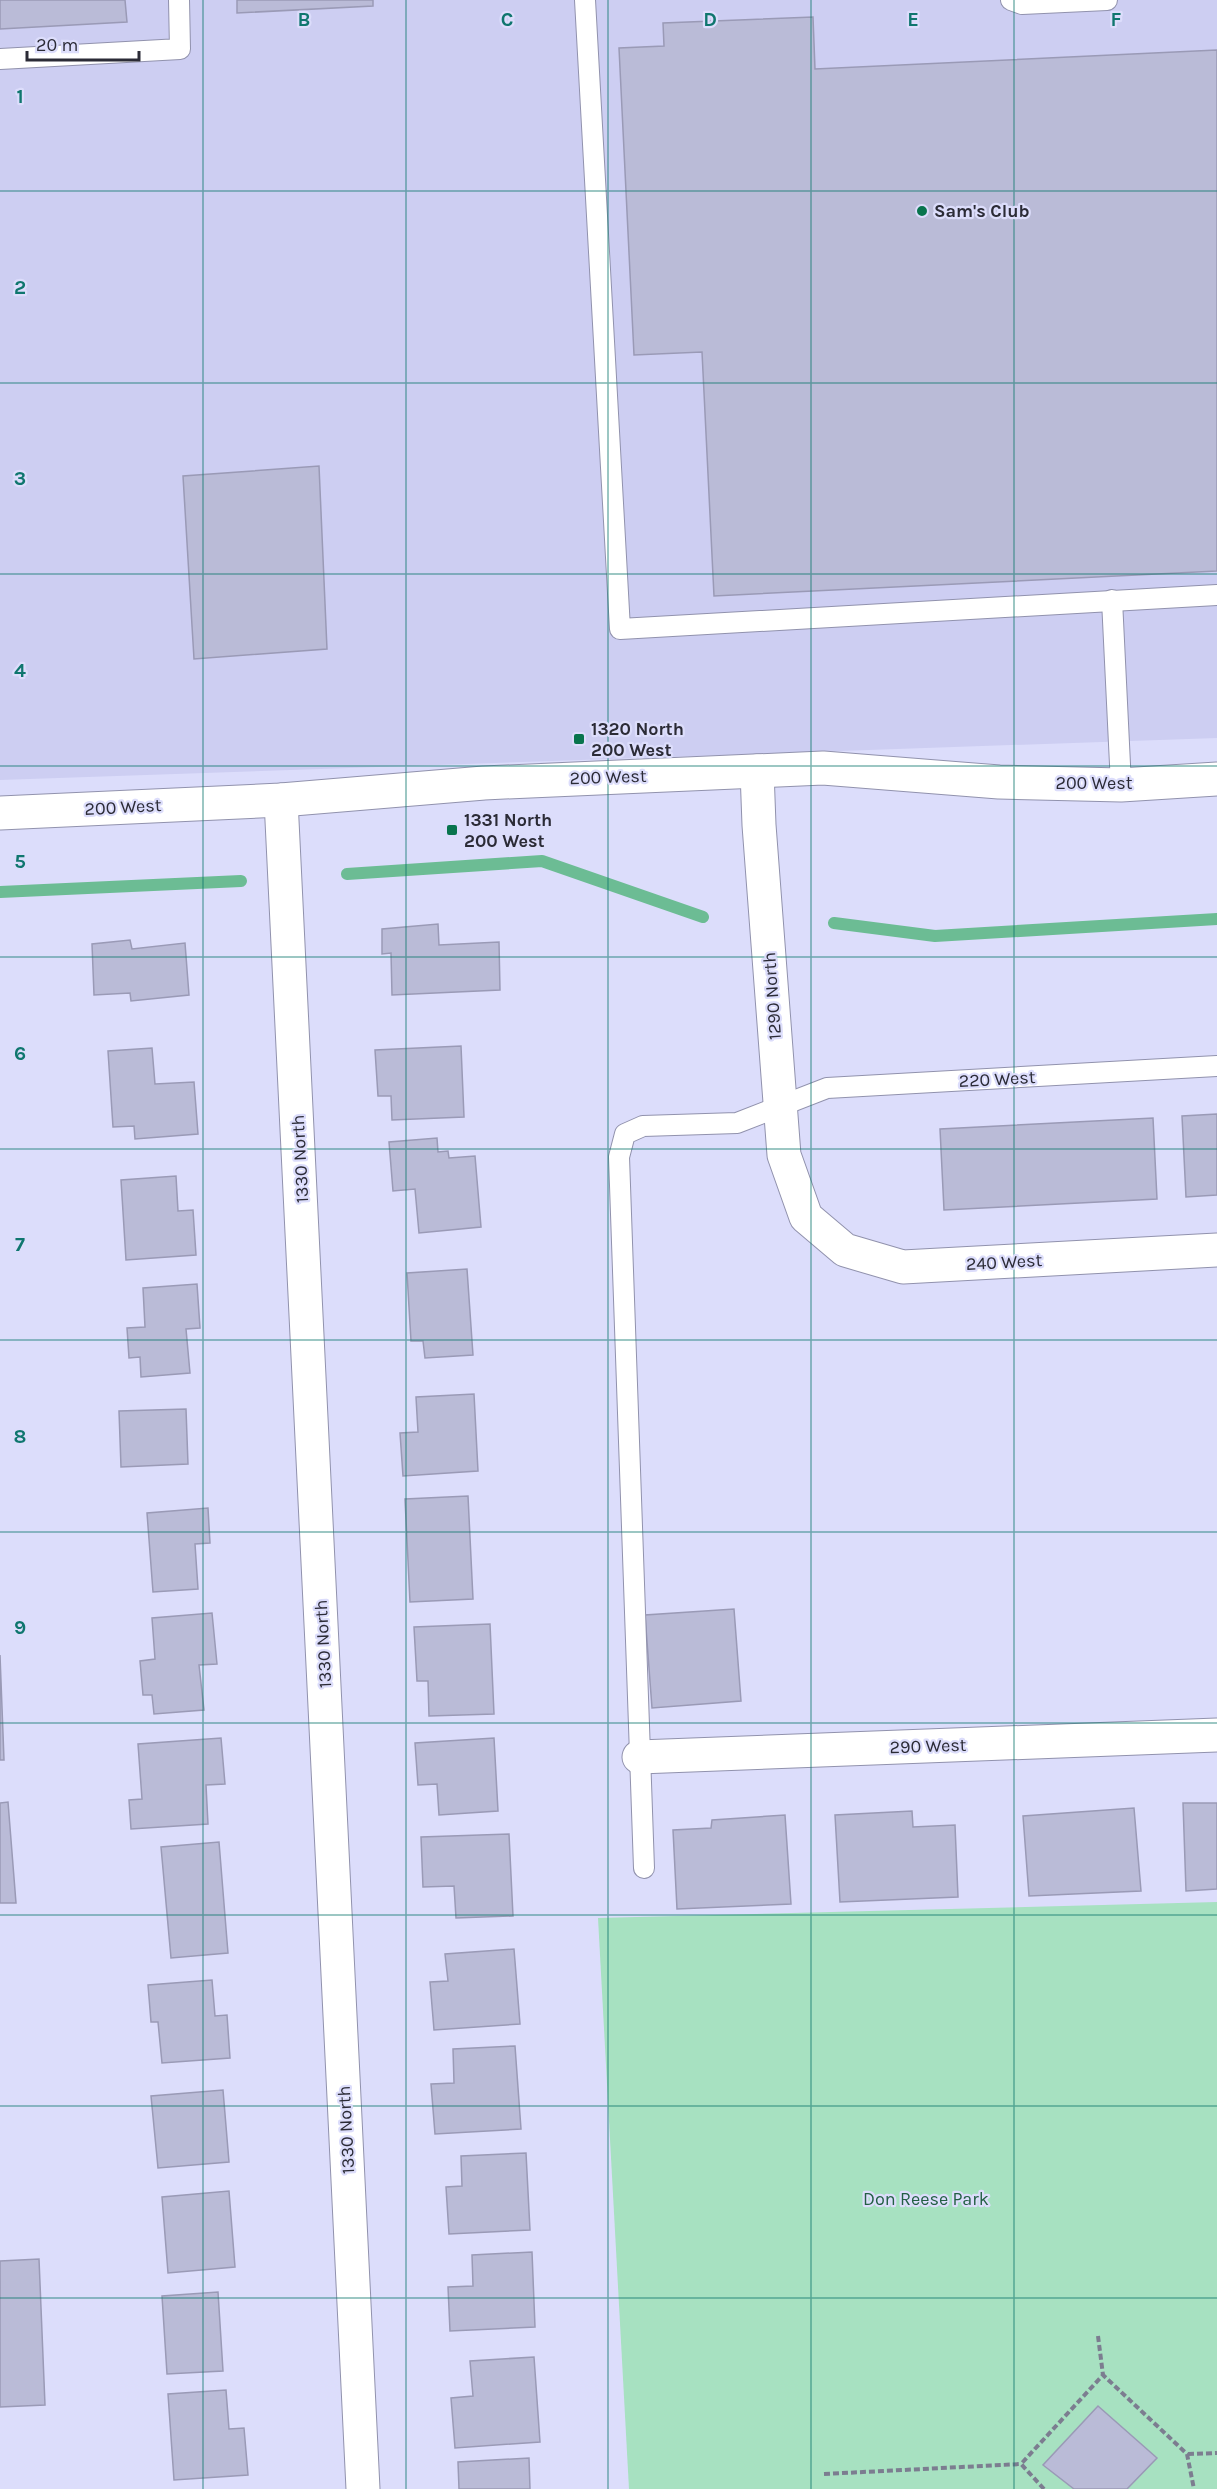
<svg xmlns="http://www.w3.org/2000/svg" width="1217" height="2489" viewBox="0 0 1217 2489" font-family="Karla,sans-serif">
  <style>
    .built { fill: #cdcef2 }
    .green { fill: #a7e1c1 }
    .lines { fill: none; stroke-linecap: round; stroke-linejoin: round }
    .stream { stroke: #6cbc94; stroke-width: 12 }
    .building { fill: #babbd7; stroke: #9a9ab6; stroke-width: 1.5 }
    .service-casing { stroke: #9192ad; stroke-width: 22 }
    .minor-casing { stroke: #9192ad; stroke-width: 35 }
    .path { stroke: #7c7d90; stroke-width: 4; stroke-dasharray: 6 3; stroke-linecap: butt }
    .service { stroke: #fff; stroke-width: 20 }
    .minor { stroke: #fff; stroke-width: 33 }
    .grid { fill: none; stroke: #0f766e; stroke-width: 1.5; stroke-opacity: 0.55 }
    .poi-dot { fill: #08744d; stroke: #dcddfb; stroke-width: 2 }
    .labels { text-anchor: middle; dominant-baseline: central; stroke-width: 4.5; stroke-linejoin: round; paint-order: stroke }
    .poi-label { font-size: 18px; font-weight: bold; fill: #2b2b36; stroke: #dcddfb; text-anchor: start }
    .street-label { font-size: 18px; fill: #2b2b36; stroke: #dcddfb }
    .park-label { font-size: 18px; fill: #235f44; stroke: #dcddfb }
    .grid-label { font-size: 20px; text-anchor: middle; font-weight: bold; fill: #0f766e; stroke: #dcddfb; stroke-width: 4.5; stroke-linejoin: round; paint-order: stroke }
  </style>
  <rect width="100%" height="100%" fill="#dcddfb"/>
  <polygon class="built" points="0,0 1217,0 1217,738 0,780"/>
  <polygon class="green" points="1217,1902 1217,2489 629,2489 598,1918"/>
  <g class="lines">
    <g class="stream">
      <polyline points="347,874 542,861 703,917"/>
      <polyline points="0,892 241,881"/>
      <polyline points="834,923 935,936 1217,919"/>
    </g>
  </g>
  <g class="building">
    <polygon points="0,0 125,0 127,22 0,29"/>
    <polygon points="237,0 373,0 373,6 237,13"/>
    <polygon points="813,17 815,69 1217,50 1217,571 714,596 702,352 634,355 619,48 664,46 663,23"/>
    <polygon points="319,466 327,649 194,659 183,476"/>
    <polygon points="438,924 439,945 499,942 500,990 392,995 391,953 382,954 382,929"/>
    <polygon points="130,940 132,949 185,943 189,995 131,1001 130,993 94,995 92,944"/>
    <polygon points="461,1046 464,1117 392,1120 391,1096 378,1096 375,1050"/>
    <polygon points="152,1048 155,1084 194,1082 198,1134 135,1139 134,1126 113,1127 108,1051"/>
    <polygon points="1217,1114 1217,1195 1186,1197 1182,1116"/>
    <polygon points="1153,1118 1157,1199 944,1210 940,1129"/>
    <polygon points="437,1138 438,1152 448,1151 449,1158 475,1156 481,1227 419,1233 415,1189 393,1191 389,1142"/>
    <polygon points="176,1176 178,1211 193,1210 196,1255 126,1260 121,1180"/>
    <polygon points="467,1269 473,1355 425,1358 423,1341 411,1341 407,1273"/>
    <polygon points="197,1284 200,1328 186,1329 190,1373 141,1377 140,1357 129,1358 127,1328 145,1327 143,1288"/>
    <polygon points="474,1394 478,1471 403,1476 400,1433 418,1432 416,1397"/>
    <polygon points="186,1409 188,1464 121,1467 119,1411"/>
    <polygon points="468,1496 473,1599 410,1602 405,1499"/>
    <polygon points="208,1508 210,1543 195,1544 198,1589 153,1592 147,1513"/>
    <polygon points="734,1609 741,1701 652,1708 645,1615"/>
    <polygon points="212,1613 217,1664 199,1665 204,1710 154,1714 152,1695 143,1695 140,1661 155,1659 152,1618"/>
    <polygon points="490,1624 494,1714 429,1716 428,1681 417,1681 414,1627"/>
    <polygon points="0,1655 4,1760 0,1760"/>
    <polygon points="221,1738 225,1784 206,1785 208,1824 131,1829 129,1800 142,1799 138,1744"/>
    <polygon points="494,1738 498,1811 439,1815 437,1784 418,1785 415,1743"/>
    <polygon points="8,1802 16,1903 0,1903 0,1803"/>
    <polygon points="1183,1803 1217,1803 1217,1889 1186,1891"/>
    <polygon points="1134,1808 1141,1891 1029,1896 1023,1816"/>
    <polygon points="912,1811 913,1827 955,1825 958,1897 840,1902 835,1815"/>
    <polygon points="785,1815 791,1904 677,1909 673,1830 711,1828 712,1820"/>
    <polygon points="509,1834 513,1916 456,1918 454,1886 423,1887 421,1837"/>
    <polygon points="219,1842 228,1953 171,1958 161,1847"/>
    <polygon points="514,1949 520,2024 434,2030 430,1982 448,1981 445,1954"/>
    <polygon points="212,1980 215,2016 227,2015 230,2058 162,2063 158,2022 151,2022 148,1985"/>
    <polygon points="515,2046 521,2129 435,2134 431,2084 454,2083 453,2049"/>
    <polygon points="223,2090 229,2162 158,2168 151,2096"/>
    <polygon points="526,2153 530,2230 449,2234 446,2187 462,2186 461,2156"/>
    <polygon points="229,2191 235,2267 168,2273 162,2197"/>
    <polygon points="532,2252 535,2327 450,2331 448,2287 473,2286 472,2255"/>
    <polygon points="39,2259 45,2405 0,2407 0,2261"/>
    <polygon points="218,2292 223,2371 167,2374 162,2296"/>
    <polygon points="534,2357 540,2442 455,2448 451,2398 473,2396 470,2361"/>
    <polygon points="226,2390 229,2429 244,2428 248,2475 174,2480 168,2394"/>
    <polygon points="1098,2406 1157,2458 1127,2489 1074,2489 1043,2465"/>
    <polygon points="529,2458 530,2489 459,2489 458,2462"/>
  </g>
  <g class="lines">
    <g class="service-casing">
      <g id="service">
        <polyline points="585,0 620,629 1217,595"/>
        <polyline points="1011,0 1022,4 1107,0"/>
        <polyline points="0,59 180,49 179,0"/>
        <polyline points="1112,600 1121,785"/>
        <polyline points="644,1868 619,1157 625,1134 643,1126 737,1123 827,1088 1217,1066"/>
      </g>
    </g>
    <g class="minor-casing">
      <g id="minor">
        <polyline points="757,771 759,825 784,1155 806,1217 845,1250 903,1267 1217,1250"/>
        <polyline points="281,800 363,2489"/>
        <polyline points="0,813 281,800 484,783 823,768 999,782 1121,785 1217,779"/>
        <polyline points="639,1757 1217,1735"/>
      </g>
    </g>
    <g class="path">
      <polyline points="1098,2336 1103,2375"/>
      <polyline points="1188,2454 1217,2453"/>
      <polyline points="824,2474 1021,2464"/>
      <polyline points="1044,2489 1021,2464 1103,2375 1187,2454 1194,2489"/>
    </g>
    <use href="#service" class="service"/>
    <use href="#minor" class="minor"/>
  </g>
  <path class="grid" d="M203 0V2489M406 0V2489M608 0V2489M811 0V2489M1014 0V2489M0 191H1217M0 383H1217M0 574H1217M0 766H1217M0 957H1217M0 1149H1217M0 1340H1217M0 1532H1217M0 1723H1217M0 1915H1217M0 2106H1217M0 2298H1217"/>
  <g class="poi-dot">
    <circle cx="922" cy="211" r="6"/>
    <rect x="573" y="733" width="12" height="12" rx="3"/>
    <rect x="446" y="824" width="12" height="12" rx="3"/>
  </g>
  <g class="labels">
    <g class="poi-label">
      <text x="934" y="211">Sam's Club</text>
      <text x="591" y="729">1320 North<tspan x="591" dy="21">200 West</tspan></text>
      <text x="464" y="820">1331 North<tspan x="464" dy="21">200 West</tspan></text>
    </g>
    <g class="street-label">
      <text transform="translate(608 777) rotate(-2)">200 West</text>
      <text x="1094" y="783">200 West</text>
      <text transform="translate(123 807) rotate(-3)">200 West</text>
      <text transform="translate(772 996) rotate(-94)">1290 North</text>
      <text transform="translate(997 1079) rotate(-3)">220 West</text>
      <text transform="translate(300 1159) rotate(-93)">1330 North</text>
      <text transform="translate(1004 1262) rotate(-3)">240 West</text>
      <text transform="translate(323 1644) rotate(-93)">1330 North</text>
      <text transform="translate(928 1746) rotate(-2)">290 West</text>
      <text transform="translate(346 2130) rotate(-93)">1330 North</text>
    </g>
    <g class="park-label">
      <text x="926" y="2199">Don Reese Park</text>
    </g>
  </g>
  <g class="grid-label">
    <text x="304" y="26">B</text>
    <text x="507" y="26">C</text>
    <text x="710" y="26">D</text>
    <text x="913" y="26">E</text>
    <text x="1116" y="26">F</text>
    <text x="20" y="103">1</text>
    <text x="20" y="294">2</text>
    <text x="20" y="485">3</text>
    <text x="20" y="677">4</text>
    <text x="20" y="868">5</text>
    <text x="20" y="1060">6</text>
    <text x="20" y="1251">7</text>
    <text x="20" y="1443">8</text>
    <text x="20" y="1634">9</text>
  </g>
  <path d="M27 51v9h112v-9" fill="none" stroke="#2b2b36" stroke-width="3"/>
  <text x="36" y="51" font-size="18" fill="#2b2b36" stroke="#dcddfb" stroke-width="4.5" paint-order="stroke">20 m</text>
</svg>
